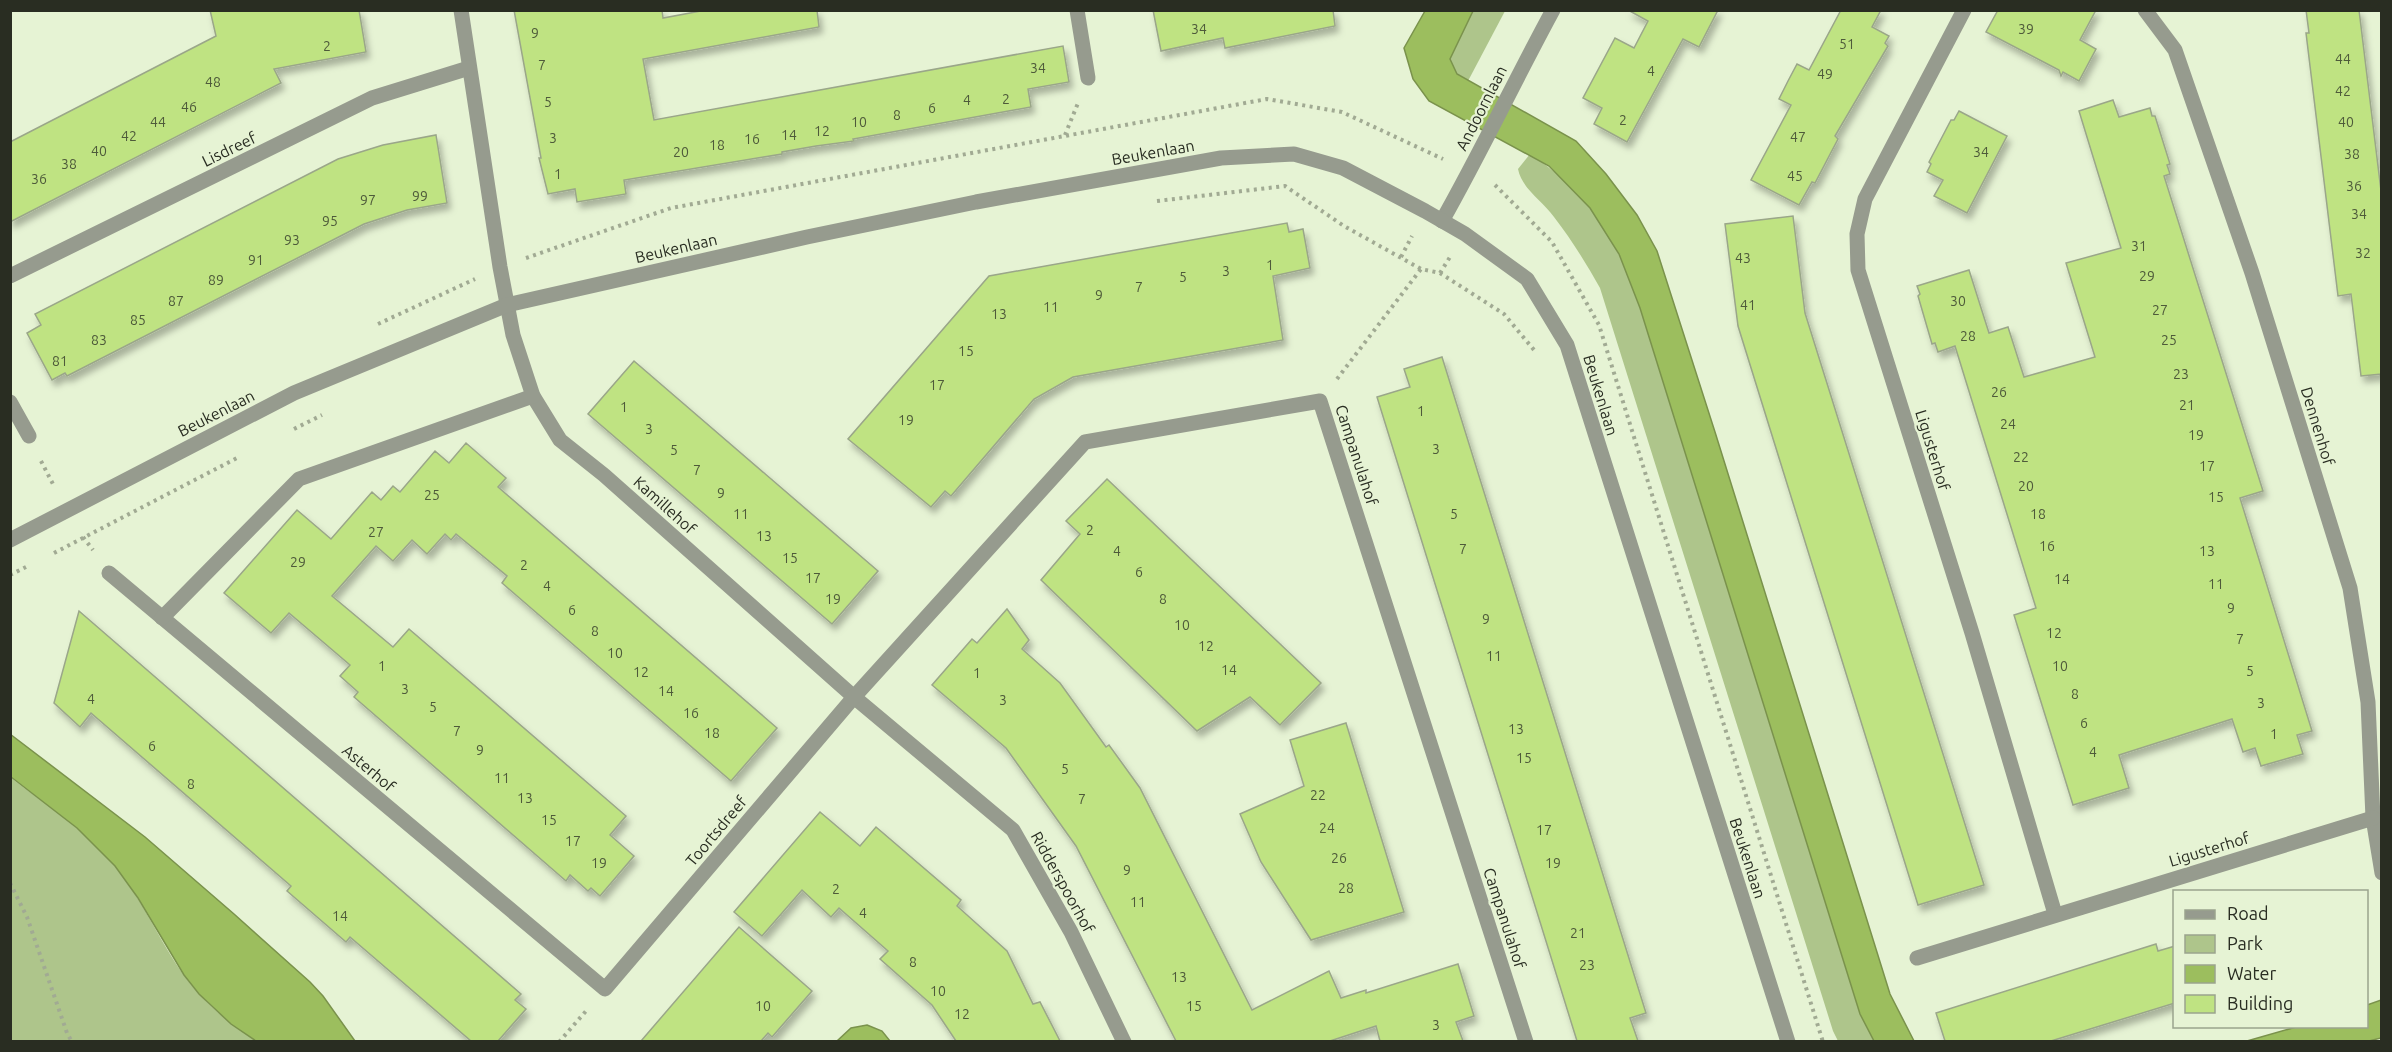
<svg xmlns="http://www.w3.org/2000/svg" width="2392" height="1052" viewBox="0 0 2392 1052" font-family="Ubuntu,sans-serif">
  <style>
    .green { fill: #aec58b }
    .water { fill: #9cbe5e; stroke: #7a924c; stroke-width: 1.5 }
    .building { fill: #bfe382; stroke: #9aa689; stroke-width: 1.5; filter: url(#shadow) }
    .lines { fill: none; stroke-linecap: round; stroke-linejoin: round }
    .path { stroke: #a1aa93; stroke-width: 4; stroke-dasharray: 3 4.5; stroke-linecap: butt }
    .minor { stroke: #969b8e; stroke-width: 15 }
    .labels { text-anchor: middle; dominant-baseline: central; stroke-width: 4.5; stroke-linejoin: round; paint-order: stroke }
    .number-label { font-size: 14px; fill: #4e5a3a }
    .street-label { font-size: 16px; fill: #292d22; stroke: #e6f3d4 }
  </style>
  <defs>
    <filter id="shadow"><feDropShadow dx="3.5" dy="6" stdDeviation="3" flood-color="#0004"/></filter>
  </defs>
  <rect width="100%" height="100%" fill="#e6f3d4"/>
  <g class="green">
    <polygon points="1473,11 1505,11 1468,81 1457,74 1450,59"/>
    <path d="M1530 154C1567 178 1602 216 1620 257 1628 273 1634 291 1640 308L1860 1014 1874 1041H1838L1833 1031 1600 288C1586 263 1571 239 1554 217 1542 200 1522 189 1518 169Z"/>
    <path d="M10 777C46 805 86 830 115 866 148 906 165 957 200 995 217 1014 236 1027 256 1041H11Z"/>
  </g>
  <g class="water">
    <polygon points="1425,11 1473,11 1450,59 1457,74 1576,141 1606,174 1637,215 1657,251 1715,432 1890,994 1914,1041 1874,1041 1860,1014 1640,308 1619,254 1590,208 1549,166 1429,101 1413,79 1404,48"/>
    <polygon points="10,734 145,837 234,914 310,982 323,996 355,1041 256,1041 231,1024 199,994 184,975 138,898 115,866 77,828 11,777"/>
    <polygon points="2381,1000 2381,1038 2369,1041 2247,1041 2296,1027 2366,1026 2367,1005"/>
    <polygon points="867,1025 882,1031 890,1041 837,1041 851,1028"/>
  </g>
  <g class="building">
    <polygon points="210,10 359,10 366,52 274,69 281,83 10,222 10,142 216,36"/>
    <polygon points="514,10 662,10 663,18 706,10 817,10 819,27 643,59 654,120 1063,46 1069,82 1028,89 1031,107 853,139 854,141 816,146 782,152 782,154 624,180 626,194 577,202 575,189 548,194 539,158 541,158"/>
    <polygon points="1153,10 1333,10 1335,26 1225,48 1223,38 1161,51"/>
    <polygon points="1628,10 1718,10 1699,47 1683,39 1627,142 1594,124 1602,108 1583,98 1615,38 1634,48 1648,21"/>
    <polygon points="1841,10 1881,10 1872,27 1889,36 1885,43 1888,46 1835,136 1838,139 1815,183 1812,182 1799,205 1751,180 1791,105 1779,99 1788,81 1797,64 1809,70"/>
    <polygon points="1998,10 2096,10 2080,40 2096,49 2079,81 2063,72 2061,76 2059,70 1986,32"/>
    <polygon points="2306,10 2359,10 2382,199 2382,374 2361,376 2351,294 2338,296 2306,33 2309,33"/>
    <polygon points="2113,100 2119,117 2150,108 2152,116 2155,116 2170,164 2167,165 2170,174 2164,176 2263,491 2240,498 2312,731 2297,735 2303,754 2261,766 2255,748 2243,752 2232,719 2119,755 2129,788 2073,805 2014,615 2036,608 1955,346 1938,352 1935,343 1932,344 1918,296 1920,294 1917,286 1969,270 1989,333 2008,327 2024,377 2095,357 2066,263 2121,248 2079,111"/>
    <polygon points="1959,111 2007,136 1967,213 1934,196 1943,180 1927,172 1931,164 1929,162 1951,120 1954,120"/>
    <polygon points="436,135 447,203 407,210 364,224 67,376 65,373 52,380 27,333 41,325 35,314 338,159 383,145"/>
    <polygon points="1793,216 1805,313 1984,885 1918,905 1738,326 1725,224"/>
    <polygon points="1287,223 1289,232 1303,229 1310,268 1273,276 1283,340 1073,377 1034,399 951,496 945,491 931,507 848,439 989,276"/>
    <polygon points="1442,357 1646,1013 1630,1018 1638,1041 1577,1041 1377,397 1410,387 1404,369"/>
    <polygon points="634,361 878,571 832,624 588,414"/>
    <polygon points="466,443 506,478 498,487 777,728 731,781 502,583 507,576 456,534 451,540 445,534 427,554 412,540 393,561 376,546 332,596 393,647 409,629 626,816 610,835 634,856 600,896 591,888 588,891 570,875 566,881 354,697 358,692 340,676 350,665 289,613 271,633 224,593 297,510 331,539 372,492 381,500 393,486 400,492 435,451 449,463"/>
    <polygon points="1107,479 1321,683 1280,725 1250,697 1197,731 1041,580 1080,534 1066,521"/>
    <polygon points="1007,609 1029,640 1022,649 1060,683 1106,747 1109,745 1140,788 1252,1010 1329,971 1341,998 1366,990 1366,993 1458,964 1474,1016 1456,1022 1463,1041 1380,1041 1376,1026 1330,1041 1176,1041 1076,846 1006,748 932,685 972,639 977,643"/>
    <polygon points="79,611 521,994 515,1000 526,1009 498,1041 471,1041 350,937 346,942 287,891 291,886 91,713 80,727 54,703"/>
    <polygon points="1346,723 1404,912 1311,940 1261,862 1240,814 1304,786 1290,740"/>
    <polygon points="820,812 860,846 876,827 961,900 957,906 1007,951 1033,1004 1040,1002 1060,1041 956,1041 932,1005 880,959 888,951 839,908 831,917 802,890 762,936 734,912"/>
    <polygon points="739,927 812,991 772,1037 768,1033 761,1041 641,1041"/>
    <polygon points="2156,944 2158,951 2175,946 2175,1003 2051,1041 1945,1041 1936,1013"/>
  </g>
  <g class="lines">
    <g class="path">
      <polyline points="1065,135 1078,103"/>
      <polyline points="1495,185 1552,242 1599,325 1823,1042"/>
      <polyline points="1157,201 1285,186 1344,226 1421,269 1440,273 1504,314 1534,350"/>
      <polyline points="1401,257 1412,236"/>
      <polyline points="526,258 671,208 1267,99 1342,112 1443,159"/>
      <polyline points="1440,273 1450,257"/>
      <polyline points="378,324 475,279"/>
      <polyline points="1337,379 1421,269"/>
      <polyline points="294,429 322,415"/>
      <polyline points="41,461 54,486"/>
      <polyline points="83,537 93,550"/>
      <polyline points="54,553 237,458"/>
      <polyline points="10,575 26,567"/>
      <polyline points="10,883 27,917 67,1033 72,1042"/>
      <polyline points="559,1042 586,1011"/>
    </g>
    <g class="minor">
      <polyline points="461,10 500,267 513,335 533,396 560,440 604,475 854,697 1013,830 1071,932 1124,1042"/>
      <polyline points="1077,10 1088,78"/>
      <polyline points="1964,10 1865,199 1857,234 1858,270 1972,633 2055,914"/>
      <polyline points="2145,10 2175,50 2252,273 2350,588 2368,702 2373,818 2382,873"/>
      <path d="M1442 221C1481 152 1515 80 1553 10"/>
      <polyline points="10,276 372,98 469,68"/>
      <polyline points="10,402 29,436"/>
      <polyline points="10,540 294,393 507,305 807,237 976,202 1221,158 1294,154 1343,168 1425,211 1465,234 1527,279 1567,345 1788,1042"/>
      <polyline points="109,573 605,989 854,697 1085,442 1320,401 1526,1042"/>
      <polyline points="162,618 299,479 533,396"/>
      <polyline points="1917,958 2373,818"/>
    </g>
  </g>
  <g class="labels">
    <g class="number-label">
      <text x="1199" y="29">34</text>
      <text x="2026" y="29">39</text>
      <text x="535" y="33">9</text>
      <text x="1847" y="44">51</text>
      <text x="327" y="46">2</text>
      <text x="2343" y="59">44</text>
      <text x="542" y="65">7</text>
      <text x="1038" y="68">34</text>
      <text x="1651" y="71">4</text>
      <text x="1825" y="74">49</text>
      <text x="213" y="82">48</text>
      <text x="2343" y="91">42</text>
      <text x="1006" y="99">2</text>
      <text x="967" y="100">4</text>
      <text x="548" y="102">5</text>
      <text x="189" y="107">46</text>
      <text x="932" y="108">6</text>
      <text x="897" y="115">8</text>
      <text x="1623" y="120">2</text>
      <text x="158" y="122">44</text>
      <text x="859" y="122">10</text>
      <text x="2346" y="122">40</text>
      <text x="822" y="131">12</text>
      <text x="789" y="135">14</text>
      <text x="129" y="136">42</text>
      <text x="1798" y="137">47</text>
      <text x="553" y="138">3</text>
      <text x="752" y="139">16</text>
      <text x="717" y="145">18</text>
      <text x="99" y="151">40</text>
      <text x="681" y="152">20</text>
      <text x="1981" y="152">34</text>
      <text x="2352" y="154">38</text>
      <text x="69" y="164">38</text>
      <text x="558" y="174">1</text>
      <text x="1795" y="176">45</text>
      <text x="39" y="179">36</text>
      <text x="2354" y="186">36</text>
      <text x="420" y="196">99</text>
      <text x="368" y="200">97</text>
      <text x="2359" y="214">34</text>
      <text x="330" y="221">95</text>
      <text x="292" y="240">93</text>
      <text x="2139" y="246">31</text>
      <text x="2363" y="253">32</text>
      <text x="1743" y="258">43</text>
      <text x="256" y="260">91</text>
      <text x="1270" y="265">1</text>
      <text x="1226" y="271">3</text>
      <text x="2147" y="276">29</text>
      <text x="1183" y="277">5</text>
      <text x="216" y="280">89</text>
      <text x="1139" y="287">7</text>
      <text x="1099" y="295">9</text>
      <text x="176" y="301">87</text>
      <text x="1958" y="301">30</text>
      <text x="1748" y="305">41</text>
      <text x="1051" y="307">11</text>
      <text x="2160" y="310">27</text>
      <text x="999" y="314">13</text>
      <text x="138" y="320">85</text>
      <text x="1968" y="336">28</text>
      <text x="99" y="340">83</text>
      <text x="2169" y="340">25</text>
      <text x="966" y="351">15</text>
      <text x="60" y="361">81</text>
      <text x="2181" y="374">23</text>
      <text x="937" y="385">17</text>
      <text x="1999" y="392">26</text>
      <text x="2187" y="405">21</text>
      <text x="624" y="407">1</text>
      <text x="1421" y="411">1</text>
      <text x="906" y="420">19</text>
      <text x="2008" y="424">24</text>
      <text x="649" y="429">3</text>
      <text x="2196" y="435">19</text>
      <text x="1436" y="449">3</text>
      <text x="674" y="450">5</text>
      <text x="2021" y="457">22</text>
      <text x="2207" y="466">17</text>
      <text x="697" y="470">7</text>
      <text x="2026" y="486">20</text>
      <text x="721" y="493">9</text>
      <text x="432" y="495">25</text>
      <text x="2216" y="497">15</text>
      <text x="741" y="514">11</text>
      <text x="1454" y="514">5</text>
      <text x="2038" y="514">18</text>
      <text x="1090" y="530">2</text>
      <text x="376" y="532">27</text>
      <text x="764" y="536">13</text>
      <text x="2047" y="546">16</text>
      <text x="1463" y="549">7</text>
      <text x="1117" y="551">4</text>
      <text x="2207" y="551">13</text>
      <text x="790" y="558">15</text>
      <text x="298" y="562">29</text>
      <text x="524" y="565">2</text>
      <text x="1139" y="572">6</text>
      <text x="813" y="578">17</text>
      <text x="2062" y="579">14</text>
      <text x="2216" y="584">11</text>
      <text x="547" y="586">4</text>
      <text x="833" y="599">19</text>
      <text x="1163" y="599">8</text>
      <text x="2231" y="608">9</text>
      <text x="572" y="610">6</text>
      <text x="1486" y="619">9</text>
      <text x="1182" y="625">10</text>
      <text x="595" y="631">8</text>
      <text x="2054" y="633">12</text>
      <text x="2240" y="639">7</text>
      <text x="1206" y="646">12</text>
      <text x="615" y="653">10</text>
      <text x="1494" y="656">11</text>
      <text x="382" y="666">1</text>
      <text x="2060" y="666">10</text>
      <text x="1229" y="670">14</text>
      <text x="2250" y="671">5</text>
      <text x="641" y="672">12</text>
      <text x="977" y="673">1</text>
      <text x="405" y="689">3</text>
      <text x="666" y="691">14</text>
      <text x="2075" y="694">8</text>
      <text x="91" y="699">4</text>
      <text x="1003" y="700">3</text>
      <text x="2261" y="703">3</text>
      <text x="433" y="707">5</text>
      <text x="691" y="713">16</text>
      <text x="2084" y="723">6</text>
      <text x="1516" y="729">13</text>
      <text x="457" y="731">7</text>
      <text x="712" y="733">18</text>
      <text x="2274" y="734">1</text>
      <text x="152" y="746">6</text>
      <text x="480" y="750">9</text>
      <text x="2093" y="752">4</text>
      <text x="1524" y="758">15</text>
      <text x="1065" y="769">5</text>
      <text x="502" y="778">11</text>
      <text x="191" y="784">8</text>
      <text x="1318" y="795">22</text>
      <text x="525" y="798">13</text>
      <text x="1082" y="799">7</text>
      <text x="549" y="820">15</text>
      <text x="1327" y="828">24</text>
      <text x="1544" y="830">17</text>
      <text x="573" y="841">17</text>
      <text x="1339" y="858">26</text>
      <text x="599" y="863">19</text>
      <text x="1553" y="863">19</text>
      <text x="1127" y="870">9</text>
      <text x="1346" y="888">28</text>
      <text x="836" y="889">2</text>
      <text x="1138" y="902">11</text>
      <text x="863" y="913">4</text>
      <text x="340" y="916">14</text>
      <text x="1578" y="933">21</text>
      <text x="913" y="962">8</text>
      <text x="1587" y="965">23</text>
      <text x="1179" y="977">13</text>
      <text x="938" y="991">10</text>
      <text x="763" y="1006">10</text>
      <text x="1194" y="1006">15</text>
      <text x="962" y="1014">12</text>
      <text x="1436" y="1025">3</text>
    </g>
    <g class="street-label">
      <text transform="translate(1481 108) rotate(-63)">Andoornlaan</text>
      <text transform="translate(229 149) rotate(-26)">Lisdreef</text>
      <text transform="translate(1153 152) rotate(-10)">Beukenlaan</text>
      <text transform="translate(676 248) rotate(-13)">Beukenlaan</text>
      <text transform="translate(1601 395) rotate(73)">Beukenlaan</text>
      <text transform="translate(216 413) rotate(-27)">Beukenlaan</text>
      <text transform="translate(2318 426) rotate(73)">Dennenhof</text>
      <text transform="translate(1933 450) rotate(73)">Ligusterhof</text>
      <text transform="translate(1357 455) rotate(72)">Campanulahof</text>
      <text transform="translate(665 505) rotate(42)">Kamillehof</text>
      <text transform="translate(369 768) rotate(40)">Asterhof</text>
      <text transform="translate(716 831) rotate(-50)">Toortsdreef</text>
      <text transform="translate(2209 849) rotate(-17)">Ligusterhof</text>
      <text transform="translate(1748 858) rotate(72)">Beukenlaan</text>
      <text transform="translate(1063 882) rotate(61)">Ridderspoorhof</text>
      <text transform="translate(1505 918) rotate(72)">Campanulahof</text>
    </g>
  </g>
  <rect width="2392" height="1052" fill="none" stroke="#292d22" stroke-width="24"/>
  <rect x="2173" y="890" width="195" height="138" fill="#e6f3d4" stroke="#9aa48d" stroke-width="1.5"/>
  <rect x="2185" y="910" width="30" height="9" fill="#969b8e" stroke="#9aa48d" stroke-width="1.5"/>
  <text x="2227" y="920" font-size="18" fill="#292d22">Road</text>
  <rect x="2185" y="935" width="30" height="18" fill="#aec58b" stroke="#9aa48d" stroke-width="1.5"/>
  <text x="2227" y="950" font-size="18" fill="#292d22">Park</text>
  <rect x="2185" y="965" width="30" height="18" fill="#9cbe5e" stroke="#9aa48d" stroke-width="1.5"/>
  <text x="2227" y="980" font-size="18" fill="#292d22">Water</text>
  <rect x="2185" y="995" width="30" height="18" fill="#bfe382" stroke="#9aa48d" stroke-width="1.5"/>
  <text x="2227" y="1010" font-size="18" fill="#292d22">Building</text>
</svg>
